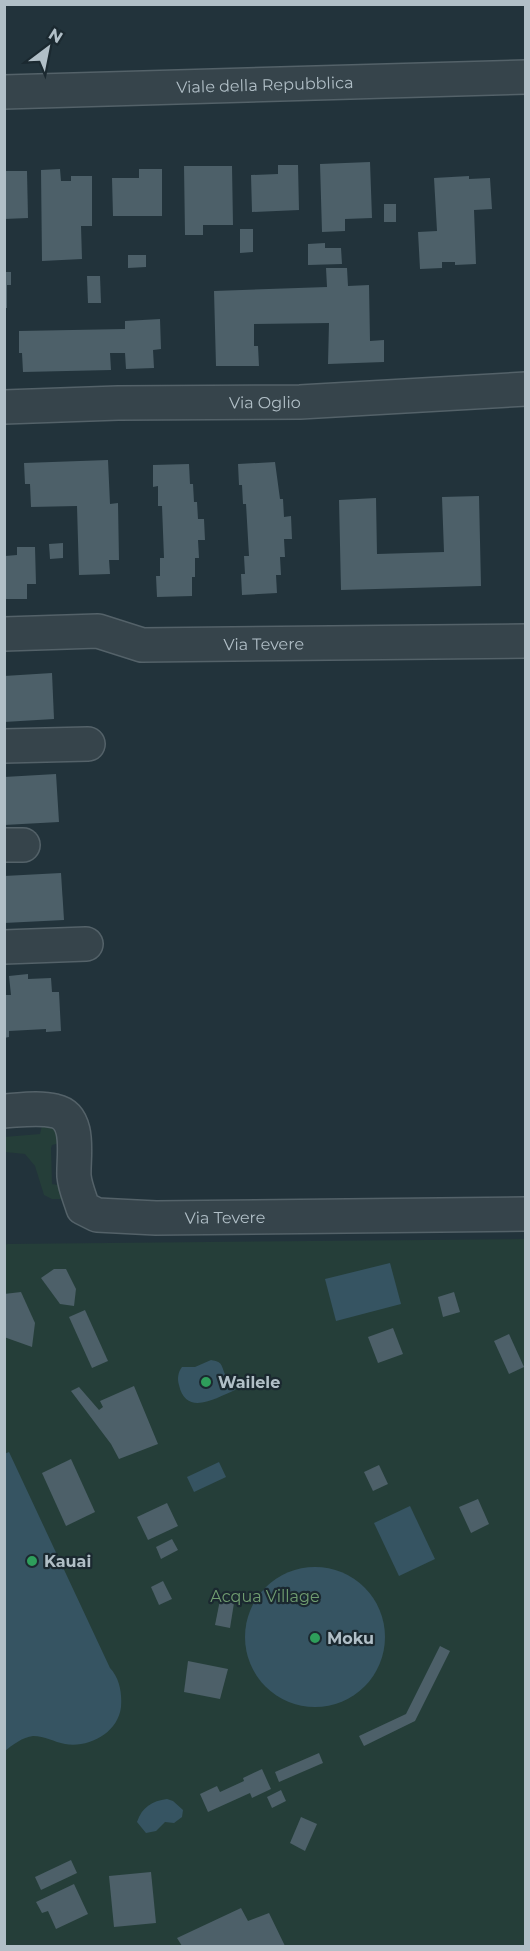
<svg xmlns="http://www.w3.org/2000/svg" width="530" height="1951" viewBox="0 0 530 1951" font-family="Montserrat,sans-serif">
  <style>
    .green { fill: #253e39 }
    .water { fill: #365462 }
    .building { fill: #4d6069 }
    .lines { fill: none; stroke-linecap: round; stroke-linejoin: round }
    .minor-casing { stroke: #546269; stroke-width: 36 }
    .minor { stroke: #36444b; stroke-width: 33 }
    .leisure-dot { fill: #2e9e5b; stroke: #1b2930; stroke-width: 2 }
    .labels { text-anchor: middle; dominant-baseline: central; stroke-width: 4.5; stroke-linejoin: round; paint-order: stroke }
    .street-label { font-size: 16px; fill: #b1bfc7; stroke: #1b2930 }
    .poi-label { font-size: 16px; font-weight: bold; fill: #b1bfc7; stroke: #1b2930; text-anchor: start }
    .park-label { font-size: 16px; fill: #709d70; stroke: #1b2930 }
  </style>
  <rect width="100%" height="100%" fill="#22333b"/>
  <g class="green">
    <polygon points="45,1124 55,1129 60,1143 52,1145 51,1148 52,1184 64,1186 66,1199 52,1199 44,1195 35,1166 25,1154 5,1152 4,1137 40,1134 42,1125"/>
    <polygon points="525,1239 525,1946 5,1946 4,1245 8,1244"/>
  </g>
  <g class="water">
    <polygon points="390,1263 401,1304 336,1321 325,1279"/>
    <path d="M211 1360C223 1362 221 1365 225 1374 228 1378 234 1381 237 1386L235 1390C216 1398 186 1417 179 1385 177 1379 178 1372 182 1367H195Z"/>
    <path d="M9 1452 110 1668C120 1679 122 1693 121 1707 118 1733 89 1748 65 1744 54 1742 45 1736 33 1736 23 1737 12 1745 5 1751L4 1454Z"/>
    <polygon points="219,1462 226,1477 194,1492 187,1477"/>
    <polygon points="410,1506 435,1559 399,1576 374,1523"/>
    <circle cx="315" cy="1637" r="70"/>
    <path d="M167 1799 173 1801 183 1810 182 1817 174 1823 165 1822 156 1831 146 1833 137 1822C142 1807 152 1801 167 1799Z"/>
  </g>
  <g class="building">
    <polygon points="370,162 372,218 345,219 345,231 322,232 320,164"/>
    <polygon points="278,165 298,165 299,210 252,212 251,175 278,174"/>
    <polygon points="184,166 232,166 233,225 203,225 203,235 185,235"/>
    <polygon points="60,169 61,181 71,181 71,176 92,176 92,226 81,226 82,259 42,261 41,170"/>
    <polygon points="139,169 162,169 162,216 113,216 112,178 139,178"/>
    <polygon points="5,171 27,171 28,218 4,219"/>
    <polygon points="469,176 469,179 490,178 492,209 474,210 476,264 455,265 455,262 442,262 442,268 420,269 418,232 437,231 434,178"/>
    <rect x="384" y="204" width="12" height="18"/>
    <polygon points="240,229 253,229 253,252 240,253"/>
    <polygon points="325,243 325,248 341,248 342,264 308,265 308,244"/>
    <polygon points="128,255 146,255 146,267 128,268"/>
    <polygon points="326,268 347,268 348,286 369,285 370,341 384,340 384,362 328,364 329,323 254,324 254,346 258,346 259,366 216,366 214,291 327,287"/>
    <polygon points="4,272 11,272 11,285 7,285 7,308 4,308"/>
    <polygon points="87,276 100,276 101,303 88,303"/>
    <polygon points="160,319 161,349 153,350 154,368 126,369 125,353 110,353 111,370 23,372 22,353 19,353 19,331 125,329 125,321"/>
    <polygon points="108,460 110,504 118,503 119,560 109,560 110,574 79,575 77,506 31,507 30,484 25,484 24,463"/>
    <polygon points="275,462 280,499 283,499 284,517 291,516 292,539 284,539 285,557 280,557 281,575 276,575 277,593 242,595 241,574 245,574 244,556 249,556 246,504 243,504 242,485 239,485 238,464"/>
    <polygon points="189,464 190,484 193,484 194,502 197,502 198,519 204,519 205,540 198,540 199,558 195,558 195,577 192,577 192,596 157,597 156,576 160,576 160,558 164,558 162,506 158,506 158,486 153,487 153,465"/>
    <polygon points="479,496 481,586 341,590 339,500 376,498 377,554 444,552 442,497"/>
    <polygon points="63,543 63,558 50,559 49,544"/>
    <polygon points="17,547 35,547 36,584 27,584 27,599 5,599 5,556 17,555"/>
    <polygon points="52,673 54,719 4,722 4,676"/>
    <polygon points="56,774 59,822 4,825 4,777"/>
    <polygon points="61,873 64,920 4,923 4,876"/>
    <polygon points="28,974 28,979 51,978 52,992 59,992 61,1031 46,1032 46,1029 9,1031 9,1037 4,1038 4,995 11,995 9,976"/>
    <polygon points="54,1269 66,1269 76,1289 74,1306 60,1304 41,1278"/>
    <polygon points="21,1292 35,1323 32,1347 4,1337 4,1294"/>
    <polygon points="454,1292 460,1312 443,1317 438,1297"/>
    <polygon points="85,1310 108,1361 92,1368 69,1317"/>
    <polygon points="393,1328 403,1354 378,1363 368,1337"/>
    <polygon points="509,1334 524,1367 509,1374 494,1341"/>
    <polygon points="134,1386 158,1444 119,1459 111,1444 71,1391 79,1387 99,1410 103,1407 100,1401"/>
    <polygon points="71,1459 95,1512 66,1526 42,1473"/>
    <polygon points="379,1465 388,1484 373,1491 364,1472"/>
    <polygon points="478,1499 489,1524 471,1533 459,1507"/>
    <polygon points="167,1503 178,1526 148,1540 137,1517"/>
    <polygon points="172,1539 178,1550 161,1559 156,1547"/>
    <polygon points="163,1581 172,1599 159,1605 151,1587"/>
    <polygon points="220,1600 234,1603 230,1628 215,1625"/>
    <polygon points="440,1646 450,1651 415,1721 364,1746 359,1736 406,1714"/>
    <polygon points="188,1661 228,1669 220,1699 184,1692"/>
    <polygon points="319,1753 323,1763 279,1782 275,1772"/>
    <polygon points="262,1769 271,1789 252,1798 250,1793 208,1812 200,1794 217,1786 220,1792 244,1781 243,1778"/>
    <polygon points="281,1790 286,1801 272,1808 267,1797"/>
    <polygon points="301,1817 317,1824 305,1851 290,1843"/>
    <polygon points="71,1860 77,1873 41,1890 35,1877"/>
    <polygon points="151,1872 156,1923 114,1927 109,1876"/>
    <polygon points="74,1884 88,1914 56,1929 48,1911 42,1913 36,1902"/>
    <polygon points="241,1908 248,1921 269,1913 285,1946 182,1946 177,1938"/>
  </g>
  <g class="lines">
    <g class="minor-casing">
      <g id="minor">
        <path id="s1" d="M4 92 526 77"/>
        <path id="s2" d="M4 407 118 403 300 402 526 389"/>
        <path id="s3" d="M4 634 98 631 142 645 526 641"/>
        <polyline points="4,746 88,744"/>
        <polyline points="4,845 23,845"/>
        <polyline points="4,947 86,944"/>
        <path id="s4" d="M4 1111C21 1110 39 1107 55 1111 82 1117 73 1157 74 1176 75 1187 80 1198 83 1208L97 1215 156 1218 526 1214"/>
      </g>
    </g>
    <use href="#minor" class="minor"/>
  </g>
  <g class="leisure-dot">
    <circle cx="206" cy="1382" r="6"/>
    <circle cx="32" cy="1561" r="6"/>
    <circle cx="315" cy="1638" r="6"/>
  </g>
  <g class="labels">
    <g class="street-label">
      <text stroke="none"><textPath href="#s1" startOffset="261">Viale della Repubblica</textPath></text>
      <text stroke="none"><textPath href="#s2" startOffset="261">Via Oglio</textPath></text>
      <text stroke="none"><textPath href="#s3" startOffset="262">Via Tevere</textPath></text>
      <text stroke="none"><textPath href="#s4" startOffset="302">Via Tevere</textPath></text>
    </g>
    <g class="poi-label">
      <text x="218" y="1382">Wailele</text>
      <text x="44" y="1561">Kauai</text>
      <text x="327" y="1638">Moku</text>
    </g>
    <g class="park-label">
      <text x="265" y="1596">Acqua Village</text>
    </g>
  </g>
  <rect width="530" height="1951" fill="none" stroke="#b1bfc7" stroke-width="12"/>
  <g transform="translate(48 48) rotate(32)" stroke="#1b2930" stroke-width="4.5" paint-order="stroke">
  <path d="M0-4.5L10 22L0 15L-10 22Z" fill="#b1bfc7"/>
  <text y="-9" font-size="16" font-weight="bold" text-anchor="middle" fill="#b1bfc7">N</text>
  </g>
</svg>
